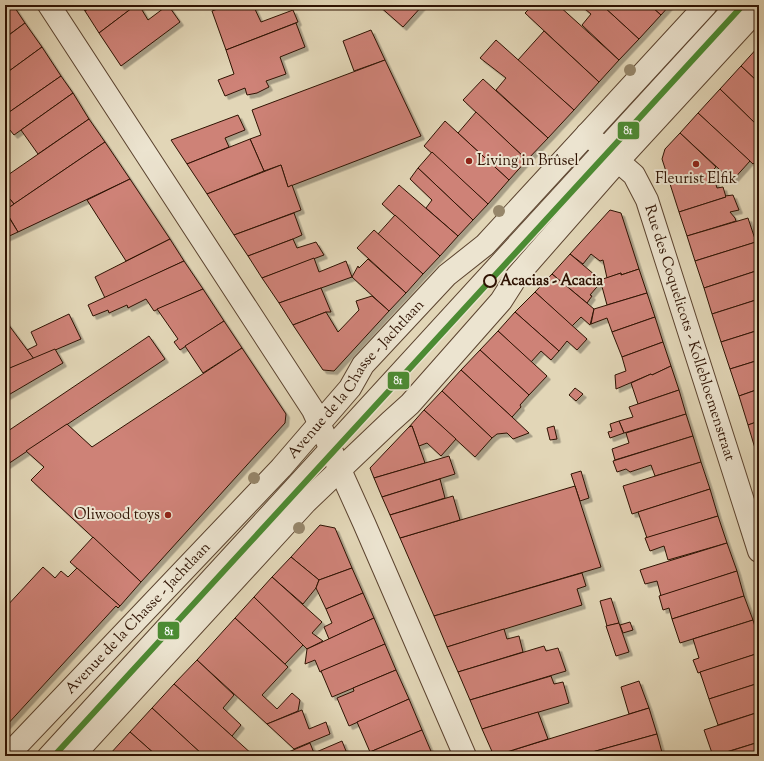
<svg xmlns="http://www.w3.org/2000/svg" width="764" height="761" viewBox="0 0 764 761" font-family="'Sorts Mill Goudy',serif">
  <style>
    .building { fill: #ce8277; stroke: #2e1202; filter: url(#shadow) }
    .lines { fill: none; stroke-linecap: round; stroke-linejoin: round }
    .service-casing { stroke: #5b432f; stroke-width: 19 }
    .minor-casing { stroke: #5b432f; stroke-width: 24 }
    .tertiary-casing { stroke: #5b432f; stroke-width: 24 }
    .service { stroke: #ece4d0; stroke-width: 17 }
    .minor { stroke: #ece4d0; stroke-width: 22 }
    .tertiary { stroke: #ece4d0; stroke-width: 22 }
    .tram-1-casing { stroke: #ece4d0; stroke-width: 9 }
    .tram-1 { stroke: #4c8b33; stroke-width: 6 }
    .tree { fill: #96866a }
    .poi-dot { fill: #8f2418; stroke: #ece4d0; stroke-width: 1.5 }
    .stop-dot { fill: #ece4d0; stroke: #2e1202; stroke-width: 2 }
    .labels { text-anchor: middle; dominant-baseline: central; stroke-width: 4; stroke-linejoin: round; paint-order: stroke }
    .poi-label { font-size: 15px; fill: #2e1202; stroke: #ece4d0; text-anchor: start }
    .stop-label { font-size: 15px; font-weight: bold; fill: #2e1202; stroke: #ece4d0; text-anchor: start }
    .street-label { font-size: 15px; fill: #2e1202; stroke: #ece4d0 }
    .line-badge { stroke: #ece4d0; stroke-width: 1.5 }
    .badge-label { font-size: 11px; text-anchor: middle; font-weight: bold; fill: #fff }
  </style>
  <defs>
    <filter id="shadow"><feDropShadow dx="3.5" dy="3.5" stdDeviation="0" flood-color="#0004"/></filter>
  </defs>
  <rect width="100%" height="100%" fill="#e2d6b7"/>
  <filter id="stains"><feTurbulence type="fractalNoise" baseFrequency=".005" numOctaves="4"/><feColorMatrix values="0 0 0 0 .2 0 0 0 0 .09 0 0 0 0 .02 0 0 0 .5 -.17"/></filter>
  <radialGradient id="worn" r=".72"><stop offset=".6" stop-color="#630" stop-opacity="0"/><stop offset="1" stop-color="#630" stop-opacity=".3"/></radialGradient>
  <g class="building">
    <polygon points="5,5 13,5 25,23 6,37 5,34"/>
    <polygon points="80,5 94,5 85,11"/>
    <polygon points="94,5 136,5 99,33 85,11"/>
    <polygon points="136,5 139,5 148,20 168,5 180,22 121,66 99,33"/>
    <polygon points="228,5 253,5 261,22 293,10 298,22 226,50 212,11"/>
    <polygon points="378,5 423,5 403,27"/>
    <polygon points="533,5 558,5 619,60 599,82 525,13"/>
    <polygon points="580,5 602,5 639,39 619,60 582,25 591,14"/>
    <polygon points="602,5 650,5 661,15 639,39"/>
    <polygon points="650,5 670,5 661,15"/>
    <polygon points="25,23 42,47 5,74 5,38"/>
    <polygon points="296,23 305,47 280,57 286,74 266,81 269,87 257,93 247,95 245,88 225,96 218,80 234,74 226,50"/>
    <polygon points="371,30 385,60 354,71 343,41"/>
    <polygon points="544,31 599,82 574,110 518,60"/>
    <polygon points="496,40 574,110 548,138 496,90 506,78 480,58"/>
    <polygon points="759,46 759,83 741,66"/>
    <polygon points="42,47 61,76 5,115 5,74"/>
    <polygon points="385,60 421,136 288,187 281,165 264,171 250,139 261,135 252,110"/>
    <polygon points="741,66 759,83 759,127 720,89"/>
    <polygon points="61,76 73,93 14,135 5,124 5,115"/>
    <polygon points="483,79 548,138 527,160 463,100"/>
    <polygon points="720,89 759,127 759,158 753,164 698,113"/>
    <polygon points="73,93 89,119 38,154 21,130"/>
    <polygon points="476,112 527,160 509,180 458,133"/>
    <polygon points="698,113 750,161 732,181 680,133"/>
    <polygon points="238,115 245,130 225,138 229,147 187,164 171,140"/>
    <polygon points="89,119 105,142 14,204 5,193 5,177"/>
    <polygon points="445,121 509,180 488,204 424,146"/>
    <polygon points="680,133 716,167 712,171 717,188 723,187 726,197 679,212 662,159 665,149"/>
    <polygon points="250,139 264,171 207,194 187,164"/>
    <polygon points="105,142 130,179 18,232 5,210"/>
    <polygon points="432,152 488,204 473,220 418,168"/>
    <polygon points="281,165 288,187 292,185 301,210 234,235 207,194"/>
    <polygon points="418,168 473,220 458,236 426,208 432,200 410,179"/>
    <polygon points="130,179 170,239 126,261 87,200"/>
    <polygon points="399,185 458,236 440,256 382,204"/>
    <polygon points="5,193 14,204 5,210"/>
    <polygon points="733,195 739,210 730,212 735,218 736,221 687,236 679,212 726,197 725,196"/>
    <polygon points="610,210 621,213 639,269 621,275 621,273 607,278 603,260 600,261 591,254 583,264 570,254"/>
    <polygon points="5,211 18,232 5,238"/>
    <polygon points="294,213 302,235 293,239 248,256 234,235"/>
    <polygon points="395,215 440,256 423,274 378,234"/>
    <polygon points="748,218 756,242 695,261 687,236"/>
    <polygon points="374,230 423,274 406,293 357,248"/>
    <polygon points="170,239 184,261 105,298 95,277"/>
    <polygon points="293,239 297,248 316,242 324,255 262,278 248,256"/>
    <polygon points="759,241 759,270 704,288 695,261"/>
    <polygon points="570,254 602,281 590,295 592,296 587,303 552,274"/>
    <polygon points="314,258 319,272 346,261 352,277 279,303 262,278"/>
    <polygon points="368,259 406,293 389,311 352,277 358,266 359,268"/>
    <polygon points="184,261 203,289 154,311 146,299 128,308 127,305 109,313 108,310 93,316 88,305"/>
    <polygon points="639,269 647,293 607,305 601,283 602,281 600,280 621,273 621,275"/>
    <polygon points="759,270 759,299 712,314 704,288"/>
    <polygon points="552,274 594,309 590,325 581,317 572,326 535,292"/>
    <polygon points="321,288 331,312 326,312 293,325 279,303"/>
    <polygon points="203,289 224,321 180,350 174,342 178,339 157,309"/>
    <polygon points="535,292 587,339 577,350 567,341 559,351 515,312"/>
    <polygon points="647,293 655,317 612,332 607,318 591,324 594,309"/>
    <polygon points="372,296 389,311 334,371 323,370 293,325 326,312 338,332 359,310 356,301"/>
    <polygon points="759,299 759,330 721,342 712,314"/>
    <polygon points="515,312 559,351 551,360 541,351 531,362 498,331"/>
    <polygon points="69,314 81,339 34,359 27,350 37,345 31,332"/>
    <polygon points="655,317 663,342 622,357 612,332"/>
    <polygon points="5,320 34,359 5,370"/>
    <polygon points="224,321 242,348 203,373 185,346"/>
    <polygon points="759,330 759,360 730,369 721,342"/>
    <polygon points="498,331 547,376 529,395 480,350"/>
    <polygon points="149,336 165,359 5,466 5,433"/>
    <polygon points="663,342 671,366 652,375 651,374 616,389 615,375 626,371 622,357"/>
    <polygon points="242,348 286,414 285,423 141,582 31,480 44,467 26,451 67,424 92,447"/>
    <polygon points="55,349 63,363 5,397 5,370"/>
    <polygon points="480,350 529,395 520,405 521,407 512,417 461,370"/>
    <polygon points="759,360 759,389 739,396 730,369"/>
    <polygon points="671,366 679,390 638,404 631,383 651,374 652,375"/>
    <polygon points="461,370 512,417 529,433 513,439 507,433 497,434 492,438 442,391"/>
    <polygon points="575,388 583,394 576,401 569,395"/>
    <polygon points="759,389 759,421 748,425 739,396"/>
    <polygon points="679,390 686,414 624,433 619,421 633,417 629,407"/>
    <polygon points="442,391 492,438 475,457 424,410"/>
    <polygon points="424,410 456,439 441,456 427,443 419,446 412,426 409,427"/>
    <polygon points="686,414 693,436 615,460 612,449 629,443 626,433"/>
    <polygon points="619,421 624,433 610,438 608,432 612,431 610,424"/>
    <polygon points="759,421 759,454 757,455 748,425"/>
    <polygon points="412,426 425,463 374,478 370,468 409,427"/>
    <polygon points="554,426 557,439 550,440 547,428"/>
    <polygon points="693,436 701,462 655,476 651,465 630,472 626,469 617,472 613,461"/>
    <polygon points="449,456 455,474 382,497 374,478"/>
    <polygon points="701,462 710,489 632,514 623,486"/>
    <polygon points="581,471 589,498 580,501 571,474"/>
    <polygon points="440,479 445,498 390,515 382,497"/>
    <polygon points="575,486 601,567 434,616 400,538"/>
    <polygon points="710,489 718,516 647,538 638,512"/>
    <polygon points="453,496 460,520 400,538 390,515"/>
    <polygon points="718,516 727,543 668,560 664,546 650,551 645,538"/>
    <polygon points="320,525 335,528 352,568 319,580 291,557"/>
    <polygon points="93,537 141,582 120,606 70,562"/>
    <polygon points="727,543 737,571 661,596 657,581 645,584 640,570"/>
    <polygon points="291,557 319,580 316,588 303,604 272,577"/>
    <polygon points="43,567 55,578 61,571 68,577 77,568 120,606 118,608 116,606 5,727 5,608"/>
    <polygon points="352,568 363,593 326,609 316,588 319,580"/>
    <polygon points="737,571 744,596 672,619 669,608 663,610 659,596"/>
    <polygon points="582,573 586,586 577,589 582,605 447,647 434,616"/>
    <polygon points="272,577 322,622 312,633 323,641 307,649 254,597"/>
    <polygon points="363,593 374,618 329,639 324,627 332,623 326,609"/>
    <polygon points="744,596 753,620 680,643 672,619"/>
    <polygon points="254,597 303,645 285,664 235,618"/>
    <polygon points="611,598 619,623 607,626 600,601"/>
    <polygon points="235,618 288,667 262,695 277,709 292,693 300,700 298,711 267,724 197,660"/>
    <polygon points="374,618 385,644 320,672 315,660 305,664 307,649"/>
    <polygon points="753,620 759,640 759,653 698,673 693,660 699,658 693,639"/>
    <polygon points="630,622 633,630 623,633 620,625"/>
    <polygon points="619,623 629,652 616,656 606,626"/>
    <polygon points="504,629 507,639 519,636 523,652 458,672 447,647"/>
    <polygon points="385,644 396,670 332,697 321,671"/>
    <polygon points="544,646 546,651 558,648 566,671 470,700 458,672"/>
    <polygon points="759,653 759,683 709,699 700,672"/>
    <polygon points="197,660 234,695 223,708 241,725 232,736 174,684"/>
    <polygon points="396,670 409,699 349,726 337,698 354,691 353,688"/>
    <polygon points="551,676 554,684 563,682 569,703 482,729 470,700"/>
    <polygon points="639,681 649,708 629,714 621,687"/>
    <polygon points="759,683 759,712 718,725 709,699"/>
    <polygon points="174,684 232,736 254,756 204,756 152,708"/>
    <polygon points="409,699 422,730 370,752 357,722"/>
    <polygon points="152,708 204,756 157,756 130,732"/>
    <polygon points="649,708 657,734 578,756 494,756"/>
    <polygon points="302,710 309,729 326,722 330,734 294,749 267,724"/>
    <polygon points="538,712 548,739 494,756 482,729"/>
    <polygon points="759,712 759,742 713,756 704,730"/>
    <polygon points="422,730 433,756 360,756 370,752"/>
    <polygon points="130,732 157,756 113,756 110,754"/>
    <polygon points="657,734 663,756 578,756"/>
    <polygon points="342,741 348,756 279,756 310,743 314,753"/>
    <polygon points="759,742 759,756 725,756 724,753"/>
  </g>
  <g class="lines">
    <g class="service-casing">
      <polyline id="service" points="46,756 734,5"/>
    </g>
    <g class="minor-casing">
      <g id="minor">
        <polyline points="49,5 313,410 364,523 465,756"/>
        <path id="s1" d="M587 134 634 175 647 200 759 551"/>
      </g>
    </g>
    <g class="tertiary-casing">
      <g id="tertiary">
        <path id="s2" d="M7 756 281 468 350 388 363 365 447 275 485 245 706 5"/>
        <polyline points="73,756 306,502 390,422 410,404 501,301 517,276 618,161 759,8"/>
      </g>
    </g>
    <use href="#service" class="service"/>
    <use href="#minor" class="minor"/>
    <use href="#tertiary" class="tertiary"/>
    <g class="tram-1-casing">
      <polyline id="tram-1" points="54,756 743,5"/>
    </g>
    <use href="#tram-1" class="tram-1"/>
  </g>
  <g class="tree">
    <circle cx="630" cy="70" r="6"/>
    <circle cx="545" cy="160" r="6"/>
    <circle cx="499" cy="211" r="6"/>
    <circle cx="254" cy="478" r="6"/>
    <circle cx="299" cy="528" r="6"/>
  </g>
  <g class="poi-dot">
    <circle cx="469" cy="161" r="4"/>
    <circle cx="696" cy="164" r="4"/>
    <circle cx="168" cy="515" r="4"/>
  </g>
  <circle class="stop-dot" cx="490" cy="281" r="6"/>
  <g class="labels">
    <g class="poi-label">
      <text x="477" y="161">Living in Brûsel</text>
      <text x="696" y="179" text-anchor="middle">Fleurist Elfik</text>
      <text x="160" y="515" text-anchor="end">Oliwood toys</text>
    </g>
    <g class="stop-label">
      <text x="500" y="281">Acacias - Acacia</text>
    </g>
    <g class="street-label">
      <text stroke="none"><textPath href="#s1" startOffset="230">Rue des Coquelicots - Kollebloemenstraat</textPath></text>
      <text stroke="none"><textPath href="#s2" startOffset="514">Avenue de la Chasse - Jachtlaan</textPath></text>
      <text stroke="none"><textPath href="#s2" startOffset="190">Avenue de la Chasse - Jachtlaan</textPath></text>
    </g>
  </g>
  <g class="line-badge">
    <rect x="617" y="121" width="23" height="19" rx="4" fill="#4c8b33"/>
    <rect x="387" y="371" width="23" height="19" rx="4" fill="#4c8b33"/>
    <rect x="157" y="621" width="23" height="19" rx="4" fill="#4c8b33"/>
  </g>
  <g class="badge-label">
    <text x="628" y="134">81</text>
    <text x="398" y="384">81</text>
    <text x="169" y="635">81</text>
  </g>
  <rect width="764" height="761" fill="none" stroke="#e2d6b7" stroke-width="20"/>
  <rect x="6" y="6" width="752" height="749" fill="none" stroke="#2e1202" stroke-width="2"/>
  <rect x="10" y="10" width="744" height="741" fill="none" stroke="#2e1202"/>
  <rect width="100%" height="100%" filter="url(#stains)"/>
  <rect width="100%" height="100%" fill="url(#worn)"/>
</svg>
